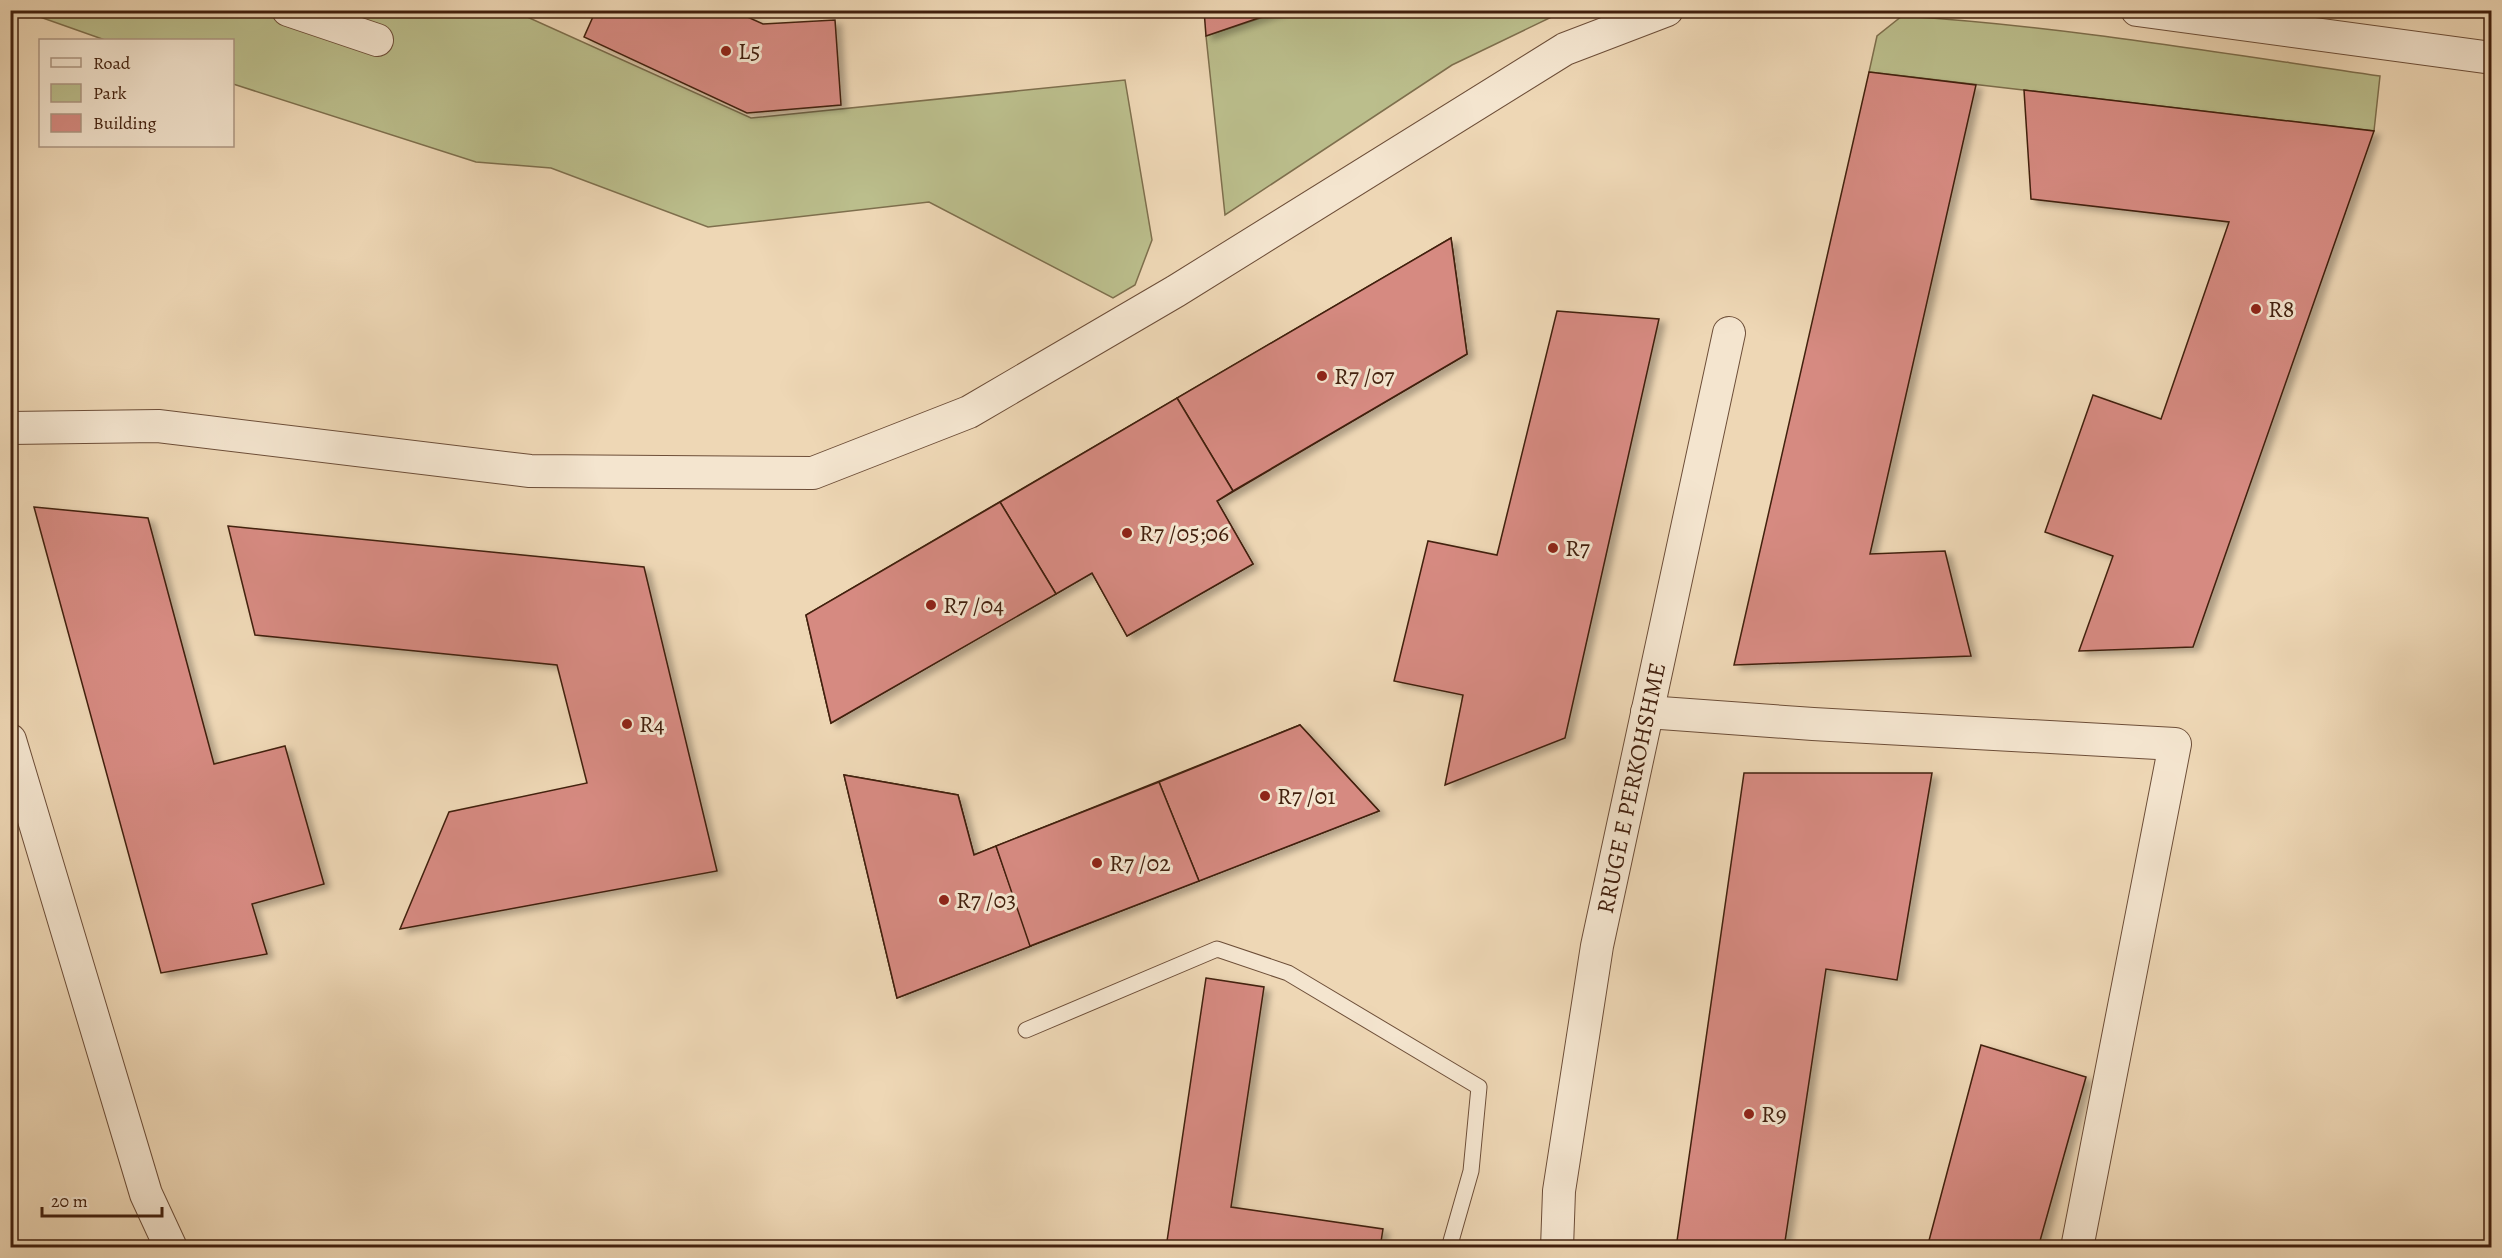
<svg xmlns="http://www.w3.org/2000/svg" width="2502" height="1258" viewBox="0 0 2502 1258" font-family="Alegreya,serif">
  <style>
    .green { fill: #bbbe8c; stroke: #7e6f4d; stroke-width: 1.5 }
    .building { fill: #d68a81; stroke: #42200e; stroke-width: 1.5; filter: url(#shadow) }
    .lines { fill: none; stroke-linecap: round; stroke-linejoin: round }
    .service-casing { stroke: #6d4e38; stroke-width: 17 }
    .minor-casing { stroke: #6d4e38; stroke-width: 34 }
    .service { stroke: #f4e5cf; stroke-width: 15 }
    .minor { stroke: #f4e5cf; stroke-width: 32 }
    .poi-dot { fill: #8f2418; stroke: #f4e5cf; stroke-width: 2 }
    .labels { text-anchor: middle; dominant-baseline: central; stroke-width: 6; stroke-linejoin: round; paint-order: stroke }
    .poi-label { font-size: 24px; fill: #42200e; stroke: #f4e5cf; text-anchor: start }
    .street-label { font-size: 24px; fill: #42200e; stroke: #f4e5cf }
  </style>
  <defs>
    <filter id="shadow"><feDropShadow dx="6" dy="4" stdDeviation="3" flood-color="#0004"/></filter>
  </defs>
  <rect width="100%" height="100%" fill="#eed7b5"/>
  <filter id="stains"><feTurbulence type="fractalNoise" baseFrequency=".00333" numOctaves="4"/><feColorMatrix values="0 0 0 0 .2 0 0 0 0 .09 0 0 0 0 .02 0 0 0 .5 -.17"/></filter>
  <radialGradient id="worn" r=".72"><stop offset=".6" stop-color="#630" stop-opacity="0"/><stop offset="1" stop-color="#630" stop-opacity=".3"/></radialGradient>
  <g class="green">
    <polygon points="23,11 514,11 751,118 1125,80 1152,240 1135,285 1113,298 929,202 708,227 551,168 476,162 233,84 232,40 105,40"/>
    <polygon points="1282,11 1564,11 1452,65 1225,215 1206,36"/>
    <path d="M1902 16C2062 26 2221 53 2380 76L2374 131 1869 72 1877 36Z"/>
  </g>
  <g class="building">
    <polygon points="596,10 732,10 763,24 835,20 841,105 747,113 584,37"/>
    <polygon points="1204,10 1282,10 1206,36"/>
    <polygon points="1869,72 1976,85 1870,554 1945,551 1971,656 1734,665"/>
    <polygon points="2024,90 2374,131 2193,647 2079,651 2113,556 2045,532 2093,395 2161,419 2229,222 2031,199"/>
    <polygon points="1451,238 1467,354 1217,501 1253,564 1127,636 1092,573 831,723 806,615"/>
    <polygon points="1451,238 1467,354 1233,491 1177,398"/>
    <polygon points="1557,311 1659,319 1565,738 1445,785 1463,695 1394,681 1428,541 1497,555"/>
    <polygon points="1177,398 1233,491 1217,501 1253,564 1127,636 1092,573 1056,594 1000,502"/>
    <polygon points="1000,502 1056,594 831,723 806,615"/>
    <polygon points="34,507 148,518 214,764 285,746 324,884 252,904 267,954 161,973"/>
    <polygon points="228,526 644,567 717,871 400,929 449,812 587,783 557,665 255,635"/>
    <polygon points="1300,725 1379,811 897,998 844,775 958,795 974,855"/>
    <polygon points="1300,725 1379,811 1199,881 1159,782"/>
    <polygon points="1744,773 1932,773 1897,980 1826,969 1784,1248 1676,1248"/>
    <polygon points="844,775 958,795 974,855 996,846 1031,946 897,998"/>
    <polygon points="1159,782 1199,881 1030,946 996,846"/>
    <polygon points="1206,978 1264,987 1231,1207 1383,1229 1380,1248 1166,1248"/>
    <polygon points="1981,1045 2086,1077 2038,1248 1927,1248"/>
  </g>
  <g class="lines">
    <g class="service-casing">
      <polyline id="service" points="1026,1030 1217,949 1288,973 1479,1087 1471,1171 1449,1248"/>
    </g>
    <g class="minor-casing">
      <g id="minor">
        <polyline points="288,10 377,40"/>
        <polyline points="2137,10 2492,58"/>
        <polyline points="10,428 158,426 530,471 813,473 969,412 1176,291 1565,49 1667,10"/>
        <polyline points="1647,712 1813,724 2175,744 2077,1248"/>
        <polyline points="10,740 146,1194 171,1248"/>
        <polyline points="1557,1248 1559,1191 1597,946 1729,333"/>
      </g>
    </g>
    <use href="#service" class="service"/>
    <use href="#minor" class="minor"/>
  </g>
  <g class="poi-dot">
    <circle cx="726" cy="51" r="6"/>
    <circle cx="2256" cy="309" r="6"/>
    <circle cx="1322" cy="376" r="6"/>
    <circle cx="1127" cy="533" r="6"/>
    <circle cx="1553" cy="548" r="6"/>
    <circle cx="931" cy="605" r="6"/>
    <circle cx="627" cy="724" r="6"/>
    <circle cx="1265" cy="796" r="6"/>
    <circle cx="1097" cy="863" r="6"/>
    <circle cx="944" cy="900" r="6"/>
    <circle cx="1749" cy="1114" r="6"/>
  </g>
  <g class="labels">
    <g class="poi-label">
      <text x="738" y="51">L5</text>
      <text x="2268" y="309">R8</text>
      <text x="1334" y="376">R7 /07</text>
      <text x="1139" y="533">R7 /05;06</text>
      <text x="1565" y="548">R7</text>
      <text x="943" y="605">R7 /04</text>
      <text x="639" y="724">R4</text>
      <text x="1277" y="796">R7 /01</text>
      <text x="1109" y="863">R7 /02</text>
      <text x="956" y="900">R7 /03</text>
      <text x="1761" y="1114">R9</text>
    </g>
    <g class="street-label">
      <text transform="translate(1631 788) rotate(-78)">RRUGE E PERKOHSHME</text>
    </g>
  </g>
  <rect width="2502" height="1258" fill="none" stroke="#eed7b5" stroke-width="36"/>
  <rect x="12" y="12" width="2478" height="1234" fill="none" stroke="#42200e" stroke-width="3"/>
  <rect x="18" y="18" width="2466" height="1222" fill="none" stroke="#42200e" stroke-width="1.5"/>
  <rect x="39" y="39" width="195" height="108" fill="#f4e5cf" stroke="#ad9682" stroke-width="1.5"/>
  <rect x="51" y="58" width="30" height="9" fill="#f4e5cf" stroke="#ad9682" stroke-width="1.5"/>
  <text x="93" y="69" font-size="18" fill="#42200e">Road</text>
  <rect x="51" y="84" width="30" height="18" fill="#bbbe8c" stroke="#ad9682" stroke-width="1.5"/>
  <text x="93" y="99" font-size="18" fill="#42200e">Park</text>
  <rect x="51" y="114" width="30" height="18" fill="#d68a81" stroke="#ad9682" stroke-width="1.5"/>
  <text x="93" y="129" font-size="18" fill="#42200e">Building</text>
  <path d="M42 1207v9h120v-9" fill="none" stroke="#42200e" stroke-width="3"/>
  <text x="51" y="1207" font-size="18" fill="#42200e" stroke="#f4e5cf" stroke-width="4.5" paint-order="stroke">20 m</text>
  <rect width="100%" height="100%" filter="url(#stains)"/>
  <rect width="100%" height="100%" fill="url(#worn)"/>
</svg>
